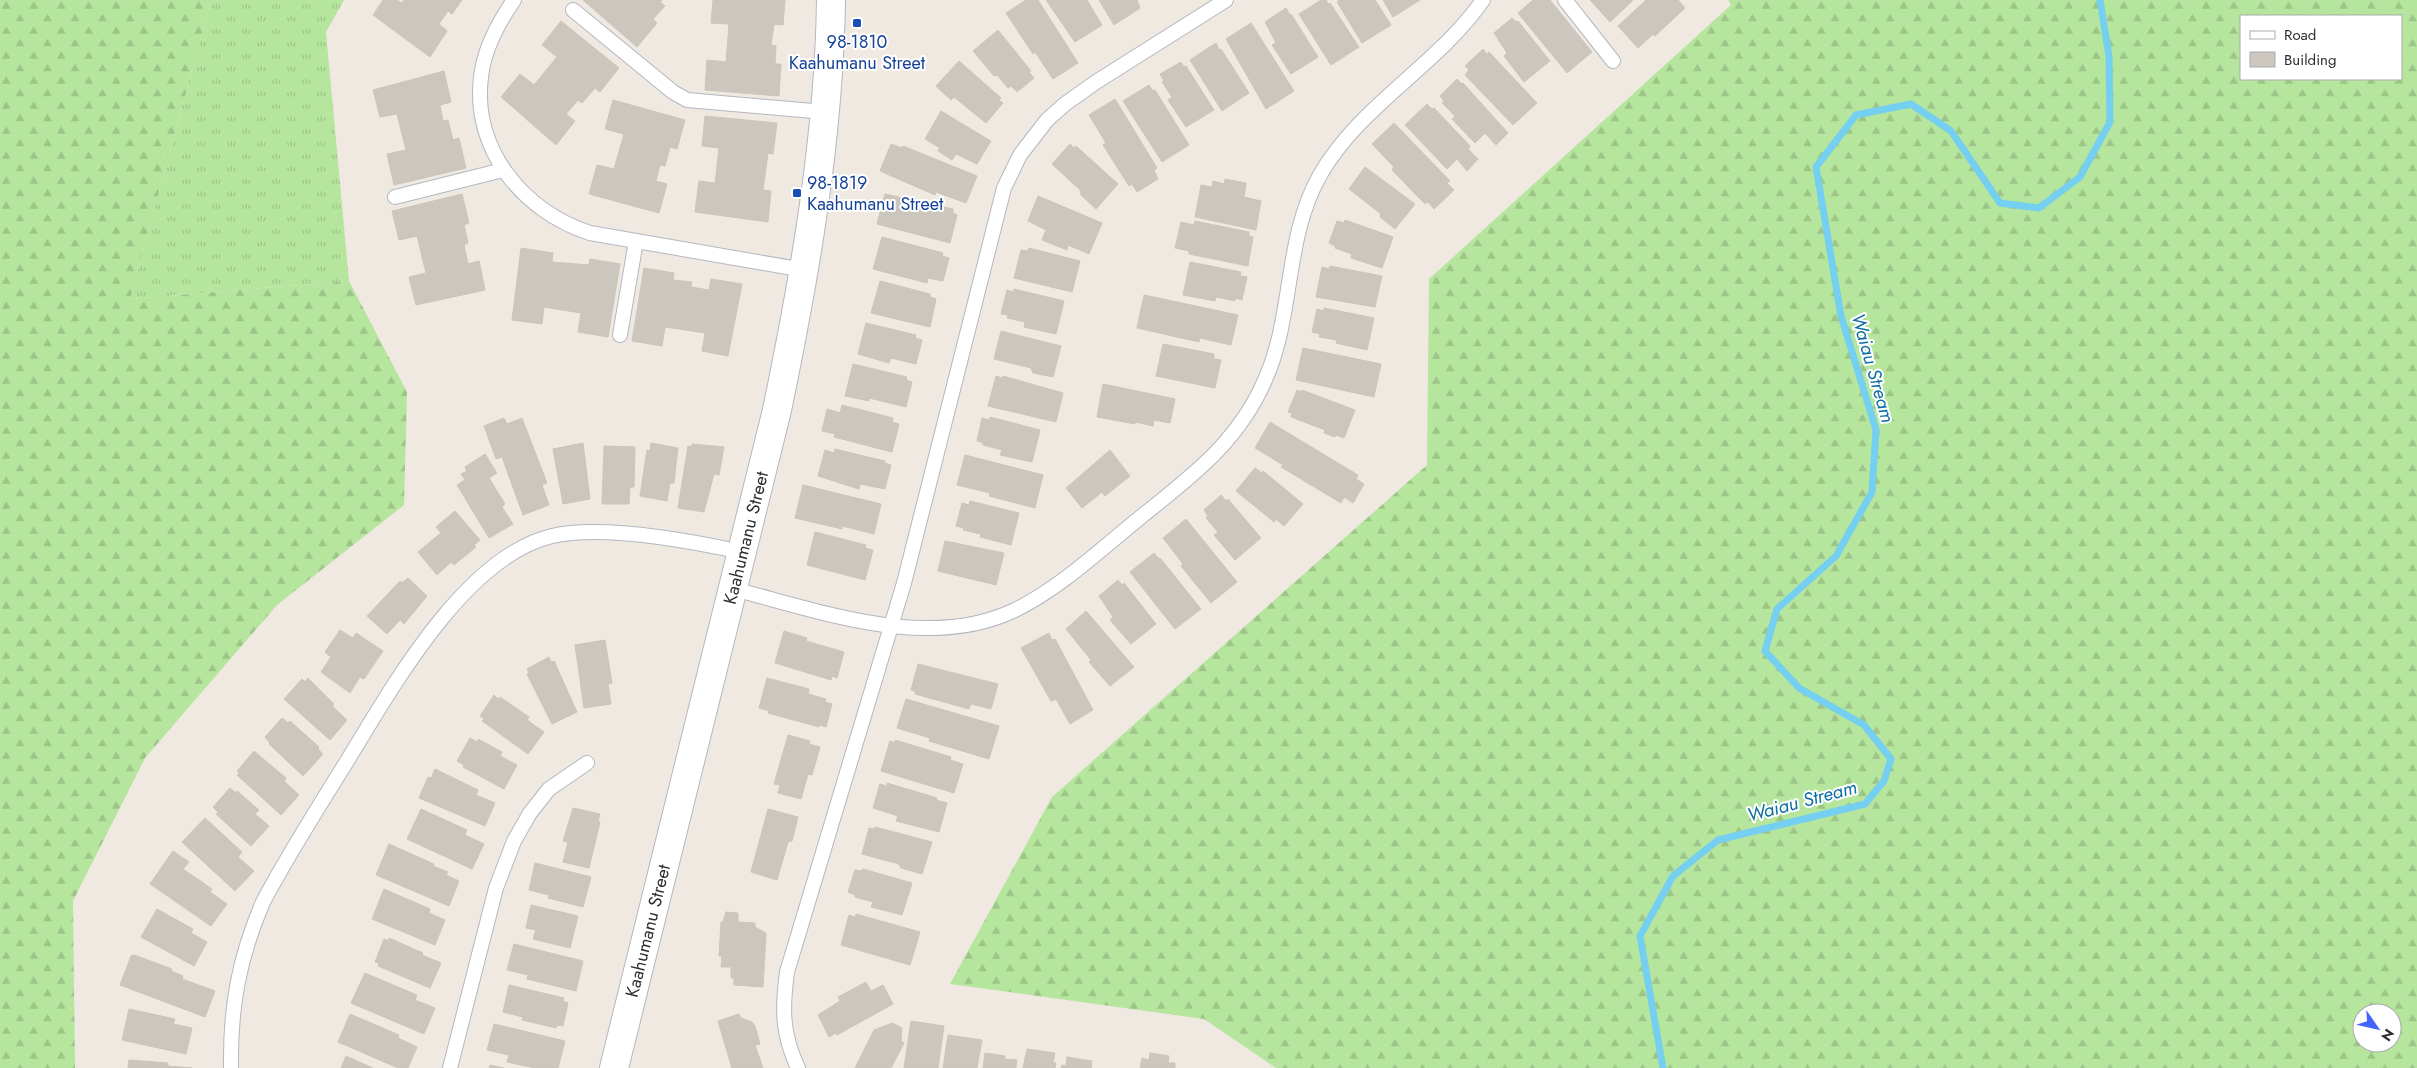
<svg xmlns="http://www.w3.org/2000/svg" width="2417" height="1068" viewBox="0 0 2417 1068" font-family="Jost,sans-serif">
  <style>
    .grass { fill: url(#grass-tufts) }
    .forest { fill: url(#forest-firs); fill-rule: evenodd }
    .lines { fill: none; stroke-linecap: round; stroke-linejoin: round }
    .stream { stroke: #75cff0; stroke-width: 7 }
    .building { fill: #cbc7bf; stroke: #cbc5ba }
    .service-casing { stroke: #b4b7c1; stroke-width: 16 }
    .minor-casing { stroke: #b4b7c1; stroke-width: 30 }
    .service { stroke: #fff; stroke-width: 14 }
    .minor { stroke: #fff; stroke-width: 28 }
    .transit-dot { fill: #1a4fb4; stroke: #fff; stroke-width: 2 }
    .labels { text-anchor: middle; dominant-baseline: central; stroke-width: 4; stroke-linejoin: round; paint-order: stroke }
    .transit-label { font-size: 18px; fill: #164399; stroke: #fff }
    .street-label { font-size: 18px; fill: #2e2e2e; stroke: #fff }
    .water-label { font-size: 19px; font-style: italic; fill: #0d6fa3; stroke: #fff }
  </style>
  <defs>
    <pattern id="grass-tufts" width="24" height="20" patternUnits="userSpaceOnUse" patternTransform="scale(1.25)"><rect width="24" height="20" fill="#b6e59e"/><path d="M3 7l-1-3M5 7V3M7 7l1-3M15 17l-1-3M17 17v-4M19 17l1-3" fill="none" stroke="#9dc588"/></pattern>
    <pattern id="forest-firs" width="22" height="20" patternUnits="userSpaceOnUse" patternTransform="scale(1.25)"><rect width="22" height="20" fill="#b6e59e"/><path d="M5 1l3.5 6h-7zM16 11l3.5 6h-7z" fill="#9dc588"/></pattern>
  </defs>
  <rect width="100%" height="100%" fill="#efe9e1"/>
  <polygon class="grass" points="211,0 344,0 326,32 349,281 130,299"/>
  <g class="forest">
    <polygon points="0,0 211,0 130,299 349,281 407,392 404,505 277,605 145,758 73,901 75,1068 0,1068"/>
    <path d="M1728 0H2417V1068H1276L1204 1019 950 984 1052 797 1427 465 1429 279 1731 5ZM2241 16H2401V79H2241ZM2362 1013H2392V1043H2362Z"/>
  </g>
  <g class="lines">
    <polyline class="stream" points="1663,1068 1640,936 1673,876 1718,840 1865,804 1884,781 1891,759 1864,725 1799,688 1765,651 1777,609 1836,556 1872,492 1876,430 1841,316 1816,167 1856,115 1911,104 1951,131 2000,203 2039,208 2080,177 2110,122 2109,56 2100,0"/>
  </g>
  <g class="building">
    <polygon points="383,0 397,0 402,3 404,0 462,0 452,14 448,11 439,24 447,31 430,57 373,15"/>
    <polygon points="583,0 662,0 660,2 665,6 653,19 657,23 637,47"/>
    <polygon points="713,0 785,0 783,25 774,24 771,45 776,46 775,64 781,64 779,96 705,90 707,60 726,62 729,24 711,23"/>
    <polygon points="1026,0 1038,0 1078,63 1053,79 1035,52 1033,54 1006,13"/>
    <polygon points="1046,0 1087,0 1102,25 1075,42"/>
    <polygon points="1099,0 1137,0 1140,8 1114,25"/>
    <polygon points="1321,0 1326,0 1328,4 1330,3 1359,47 1331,65 1299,14"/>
    <polygon points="1375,0 1391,25 1362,43 1337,2 1339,0"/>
    <polygon points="1383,0 1420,0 1393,17"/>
    <polygon points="1533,0 1550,0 1592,52 1567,73 1518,13"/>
    <polygon points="1590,0 1633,0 1610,22"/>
    <polygon points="1646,0 1678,0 1685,8 1655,36 1653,34 1638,48 1618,26"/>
    <polygon points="1286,8 1290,15 1291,14 1318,57 1291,74 1272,45 1276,43 1265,22"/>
    <polygon points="1512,18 1516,22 1518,21 1550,61 1524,82 1504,56 1507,53 1494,33"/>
    <polygon points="561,21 619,68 600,92 595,88 582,103 578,100 566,114 575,121 556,145 501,97 520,74 534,85 557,57 542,45"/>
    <polygon points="1251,23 1294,91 1266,109 1226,39"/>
    <polygon points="998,30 1031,71 1029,72 1034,78 1017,92 1011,86 1008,88 997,75 994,76 973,51"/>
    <polygon points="1216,43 1219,50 1221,49 1249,93 1222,111 1190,60"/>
    <polygon points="1483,49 1487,54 1489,52 1537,103 1513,125 1465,75 1469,70 1465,66"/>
    <polygon points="959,61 1001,98 999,100 1003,103 986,123 954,97 951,100 936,86"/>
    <polygon points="1181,62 1184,67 1186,66 1214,110 1186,127 1168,100 1172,97 1162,82 1164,81 1160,74"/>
    <polygon points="444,71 451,102 440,105 443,121 448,120 453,140 459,138 466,168 394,185 387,154 406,150 397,114 380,117 373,90"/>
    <polygon points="1457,79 1462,84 1463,83 1508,133 1496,145 1485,133 1475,143 1452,119 1455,116 1442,103 1444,101 1440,96"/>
    <polygon points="1149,85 1153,91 1155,90 1189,145 1162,162 1123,101"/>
    <polygon points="1115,99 1157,168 1154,170 1158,179 1137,192 1132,184 1129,186 1103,145 1106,143 1089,115"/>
    <polygon points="613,100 685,120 677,149 670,147 665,166 660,165 656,181 667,184 659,213 589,194 597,165 614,169 624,134 605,129"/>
    <polygon points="1427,104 1432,109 1434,108 1470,146 1468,149 1478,159 1467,171 1457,159 1447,169 1405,125"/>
    <polygon points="941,111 991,141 977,164 956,154 952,160 938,151 940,148 925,139"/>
    <polygon points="705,116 777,123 773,154 768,153 763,190 771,191 768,222 695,212 699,181 715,183 719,148 702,146"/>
    <polygon points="1394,123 1450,181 1447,183 1454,190 1434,209 1428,202 1425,204 1392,170 1394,167 1372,144"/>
    <polygon points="891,144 902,148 903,146 977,176 966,203 936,192 935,195 880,171"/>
    <polygon points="1070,144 1074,148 1076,146 1118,184 1096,209 1081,195 1080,190 1052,164"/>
    <polygon points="1365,167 1415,204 1395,229 1380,217 1381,214 1349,189"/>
    <polygon points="1225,179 1246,183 1244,197 1261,201 1256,230 1195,217 1201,185 1212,187 1213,181 1224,184"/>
    <polygon points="462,194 469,223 464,225 468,243 464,245 468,264 479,261 485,290 416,305 409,277 426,273 417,236 399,240 392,211"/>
    <polygon points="885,194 953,209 953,213 957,215 950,243 877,224"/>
    <polygon points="1038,196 1102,223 1089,254 1068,245 1067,250 1042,240 1046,230 1028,221"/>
    <polygon points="1345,220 1393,237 1382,268 1351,258 1352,254 1335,248 1335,246 1329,243 1337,221 1344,223"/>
    <polygon points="1195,221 1249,232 1249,236 1253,237 1248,266 1189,254 1189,251 1175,248 1181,222 1194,225"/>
    <polygon points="882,237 943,253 942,256 949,258 943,281 928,278 927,283 873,269"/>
    <polygon points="521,248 553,253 552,262 589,265 590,259 620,264 608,337 578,332 581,313 544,307 542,324 512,320"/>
    <polygon points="1029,248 1080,261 1072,292 1014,278 1021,250 1028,251"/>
    <polygon points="1190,262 1241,272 1240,276 1247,277 1242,300 1235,298 1235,301 1216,297 1215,301 1183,295"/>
    <polygon points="1330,266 1382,276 1375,307 1316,297 1322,267 1329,269"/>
    <polygon points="644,268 674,273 673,280 692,282 691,287 709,290 711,279 742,284 728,356 702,351 705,333 665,327 662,346 632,341"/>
    <polygon points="880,281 930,294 930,297 936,299 930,327 871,313"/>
    <polygon points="1014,289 1064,301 1056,334 1024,327 1025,322 1007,318 1008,315 1001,314 1007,290 1013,292"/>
    <polygon points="1144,295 1238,315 1231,345 1200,338 1199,342 1137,328"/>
    <polygon points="1324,308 1374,318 1367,350 1336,343 1337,340 1319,337 1320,334 1312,332 1317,309 1324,311"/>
    <polygon points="866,323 916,335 915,338 922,340 916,364 891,358 889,363 858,354"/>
    <polygon points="1001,331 1061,346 1053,377 1033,373 1031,368 994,359"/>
    <polygon points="1163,344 1214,354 1214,359 1221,360 1215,388 1156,376"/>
    <polygon points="1303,348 1381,364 1374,397 1296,380"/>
    <polygon points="853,364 907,377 906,380 912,382 906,407 869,398 869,401 845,396"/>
    <polygon points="996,376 1002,378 1003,376 1063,393 1056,422 988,406"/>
    <polygon points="1103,384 1175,399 1170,423 1154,420 1153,426 1135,422 1135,424 1097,417"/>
    <polygon points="1297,390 1301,392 1302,390 1355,410 1344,438 1336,435 1335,437 1324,433 1325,430 1291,417 1292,413 1288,412"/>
    <polygon points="842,405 893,418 892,422 899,424 892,452 834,437 835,434 822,431 827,409 840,413"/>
    <polygon points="990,417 1040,430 1032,462 1000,455 1002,450 983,445 983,443 977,441 982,418 989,420"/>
    <polygon points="504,418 507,424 522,418 547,483 542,485 549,505 523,515 502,457 496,459 484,426"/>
    <polygon points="1270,422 1358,475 1356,479 1364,484 1353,503 1344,497 1341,503 1281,467 1283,465 1255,448"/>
    <polygon points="583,443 590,499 563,504 553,449"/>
    <polygon points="651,443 678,448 674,483 670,483 667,501 640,496 647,450 650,451"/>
    <polygon points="692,444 724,447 719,475 714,474 704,512 678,508 688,446 692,447"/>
    <polygon points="604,446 635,447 634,487 630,487 629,504 602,504"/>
    <polygon points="835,449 885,461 884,463 891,465 885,489 860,484 859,489 818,476 825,450 834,453"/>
    <polygon points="1110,450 1130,476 1105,496 1102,492 1082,508 1066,488"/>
    <polygon points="485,454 497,473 489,478 505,504 502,507 513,524 489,538 457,485 465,480 461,474 467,471 465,467"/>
    <polygon points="965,455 1043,475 1035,508 989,496 990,493 957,485"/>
    <polygon points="1255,468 1262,473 1263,471 1303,504 1284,526 1276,519 1274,522 1236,491"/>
    <polygon points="803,485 881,504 874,534 842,526 842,529 795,518"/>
    <polygon points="1221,495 1226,501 1228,499 1261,538 1235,560 1214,535 1218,532 1206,518 1208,516 1204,510"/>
    <polygon points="970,501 1019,513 1011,545 980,537 981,534 963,530 964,528 956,526 962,503 969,505"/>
    <polygon points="455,511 480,540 474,545 476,547 454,565 451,562 437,575 418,552 441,533 436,527"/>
    <polygon points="1186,519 1237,582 1211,603 1181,566 1183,564 1163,538"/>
    <polygon points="815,532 866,545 865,548 873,550 865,580 807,565"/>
    <polygon points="945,541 1004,553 996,585 938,571"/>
    <polygon points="1154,553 1159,559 1160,558 1201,609 1175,629 1130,572"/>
    <polygon points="408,578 427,596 404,624 400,620 387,634 367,616 400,581 402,583"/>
    <polygon points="1118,580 1122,585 1124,583 1156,624 1131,644 1110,620 1113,617 1099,596"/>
    <polygon points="1086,611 1134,667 1110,686 1089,662 1091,660 1066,629"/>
    <polygon points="340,630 353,638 356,633 383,651 364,679 360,677 350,693 321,672 331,657 325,652"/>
    <polygon points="784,631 807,638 806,641 844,652 837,678 832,676 831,680 775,663"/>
    <polygon points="1049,633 1052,640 1055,639 1093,710 1070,724 1056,699 1051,701 1021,648"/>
    <polygon points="605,640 612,683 608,684 611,704 584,708 575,645"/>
    <polygon points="549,657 551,662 554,661 577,712 552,724 527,674 529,673 527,669"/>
    <polygon points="918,664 998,684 991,709 971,704 969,709 915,694 916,692 911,690"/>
    <polygon points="308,678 334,704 332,706 347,720 330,740 284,699 302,679 305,682"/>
    <polygon points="767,678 809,689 808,694 826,699 825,702 832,704 826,727 819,725 819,727 768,713 769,711 759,708"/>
    <polygon points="494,695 498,699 500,697 529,717 527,720 544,732 528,754 482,721 484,719 480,716"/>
    <polygon points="906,699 999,726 989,759 929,741 930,738 897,728"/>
    <polygon points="282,718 288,723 290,721 319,747 318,749 323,754 303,776 269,744 270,743 265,737"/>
    <polygon points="788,735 810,741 809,744 820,747 812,775 808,774 801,799 778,793 780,785 774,784"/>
    <polygon points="470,738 477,742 478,739 502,752 500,756 517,765 504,789 463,767 464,765 457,761"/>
    <polygon points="895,740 951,757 950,760 963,764 954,793 881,771 890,741 895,743"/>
    <polygon points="254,751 286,778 284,781 299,795 281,815 237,775 240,773 237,771"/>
    <polygon points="435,769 478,790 476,795 495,803 485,826 419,798 428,777 431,778"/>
    <polygon points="887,783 937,798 936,800 947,803 939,832 896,821 898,816 873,808 880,784 887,786"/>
    <polygon points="230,788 236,793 237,791 259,810 255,814 269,826 251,846 216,814 218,812 213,807"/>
    <polygon points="573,808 600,814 598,821 600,822 589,868 563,862 568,842 563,841"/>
    <polygon points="421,809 467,830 465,835 484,844 472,869 407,839"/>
    <polygon points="768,809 798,817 792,841 788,842 777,880 751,872"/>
    <polygon points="205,818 242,852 238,857 254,871 235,891 182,842"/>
    <polygon points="875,827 932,842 922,874 901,868 899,864 862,854 869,828 874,829"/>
    <polygon points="389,844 434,864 433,866 448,872 446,875 459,881 449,906 376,875"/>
    <polygon points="173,851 189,862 183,869 212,889 210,892 227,904 211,926 150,884"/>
    <polygon points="535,863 591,877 583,907 548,898 549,895 529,890"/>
    <polygon points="863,869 912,883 902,915 871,907 873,902 855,897 855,895 848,892 855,870 862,871"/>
    <polygon points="384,889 430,909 429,913 445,920 435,945 372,919"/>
    <polygon points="531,905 578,916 570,948 533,939 536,930 526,928"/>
    <polygon points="157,909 193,929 191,933 207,942 194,966 141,937"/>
    <polygon points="726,912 738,913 738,922 755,923 755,927 766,933 763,987 734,985 734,978 731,978 731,967 721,967 722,956 719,956 721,922 723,922"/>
    <polygon points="856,914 920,932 910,965 841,945 849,915 855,917"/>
    <polygon points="389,938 423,953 422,955 441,963 430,988 378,966 379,963 375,962 384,939 389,941"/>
    <polygon points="514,944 583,961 576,991 527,979 528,975 507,970"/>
    <polygon points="134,955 172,969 171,971 183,976 182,979 215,991 205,1017 120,985 131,956"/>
    <polygon points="365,973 417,995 415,1000 435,1008 424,1034 351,1003"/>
    <polygon points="866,982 871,991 883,985 893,1004 837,1035 836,1033 829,1037 818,1015 840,1001 838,997"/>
    <polygon points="509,985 564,998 563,1001 568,1003 563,1026 557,1025 556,1028 522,1020 523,1017 503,1012"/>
    <polygon points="129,1009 175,1019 173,1024 192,1028 186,1054 122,1040"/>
    <polygon points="350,1014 399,1035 398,1038 417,1047 408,1068 398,1068 338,1042"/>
    <polygon points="739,1014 741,1018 752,1022 755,1026 760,1044 755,1045 763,1068 732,1068 718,1021"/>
    <polygon points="911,1021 944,1026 938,1068 904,1068"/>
    <polygon points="892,1023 902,1028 901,1041 904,1043 891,1068 855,1068 874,1030"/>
    <polygon points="494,1024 565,1041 558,1068 535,1068 507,1062 509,1055 487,1050"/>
    <polygon points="948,1035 982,1040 977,1068 943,1068"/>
    <polygon points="1027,1049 1055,1053 1053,1063 1056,1063 1055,1068 1023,1068"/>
    <polygon points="985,1053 1005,1056 1004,1059 1017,1060 1016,1068 983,1068"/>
    <polygon points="1150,1053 1169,1056 1168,1063 1175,1063 1175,1068 1140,1068 1142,1058 1149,1060"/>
    <polygon points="346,1056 373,1068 341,1068"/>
    <polygon points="1067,1057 1092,1061 1091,1068 1061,1068 1062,1065 1066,1066"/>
    <polygon points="129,1060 168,1063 168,1066 192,1068 128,1068"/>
    <polygon points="490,1065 504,1068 489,1068"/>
  </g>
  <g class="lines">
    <g class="service-casing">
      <g id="service">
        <path d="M514 0C498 23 484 49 481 77 472 150 524 212 590 233L804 270"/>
        <polyline points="1565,0 1613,61"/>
        <polyline points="573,10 673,92 687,100 824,112"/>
        <polyline points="395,197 503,170"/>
        <polyline points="620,335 636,241"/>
        <path d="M733 589C821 611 928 652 1015 610 1062 587 1102 548 1142 516 1193 475 1238 442 1265 380 1294 316 1284 238 1320 175 1360 105 1437 66 1483 0"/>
        <path d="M231 1068C230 1007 239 958 263 902 288 855 316 811 344 766 389 693 463 557 552 536 603 524 691 541 742 552"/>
        <polyline points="450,1068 496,888 514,841 530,813 549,789 587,763"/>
        <path d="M798 1068C782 1034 782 1009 787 972L904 583 1004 188 1020 155 1047 120 1065 104 1096 82 1226 0"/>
      </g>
    </g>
    <g class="minor-casing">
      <path id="minor" d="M614 1068 777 410C805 275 829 138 831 0"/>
    </g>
    <use href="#service" class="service"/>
    <use href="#minor" class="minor"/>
  </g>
  <g class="transit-dot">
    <rect x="852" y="18" width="10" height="10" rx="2.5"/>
    <rect x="792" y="188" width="10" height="10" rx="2.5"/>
  </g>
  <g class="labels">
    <g class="transit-label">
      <text x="857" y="42">98-1810<tspan x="857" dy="21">Kaahumanu Street</tspan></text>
      <text x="807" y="183" text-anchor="start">98-1819<tspan x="807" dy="21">Kaahumanu Street</tspan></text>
    </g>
    <g class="street-label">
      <text transform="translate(746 538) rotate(-76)">Kaahumanu Street</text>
      <text transform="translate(648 931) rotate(-76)">Kaahumanu Street</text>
    </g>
    <g class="water-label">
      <text transform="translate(1873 368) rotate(74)">Waiau Stream</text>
      <text transform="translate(1802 801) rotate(-15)">Waiau Stream</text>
    </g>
  </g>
  <rect x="2240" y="15" width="162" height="65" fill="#ffffff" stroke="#ababab"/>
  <rect x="2250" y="31" width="25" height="8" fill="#ffffff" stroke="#ababab"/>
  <text x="2284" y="40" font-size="15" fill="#2e2e2e">Road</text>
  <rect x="2250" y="52" width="25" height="15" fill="#cbc7bf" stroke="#ababab"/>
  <text x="2284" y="65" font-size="15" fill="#2e2e2e">Building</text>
  <g transform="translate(2377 1028) rotate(124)"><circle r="24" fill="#ffffff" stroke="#ababab"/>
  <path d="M0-4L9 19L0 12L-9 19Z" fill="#4264fb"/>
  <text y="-8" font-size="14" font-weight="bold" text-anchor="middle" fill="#2e2e2e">N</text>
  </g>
</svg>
